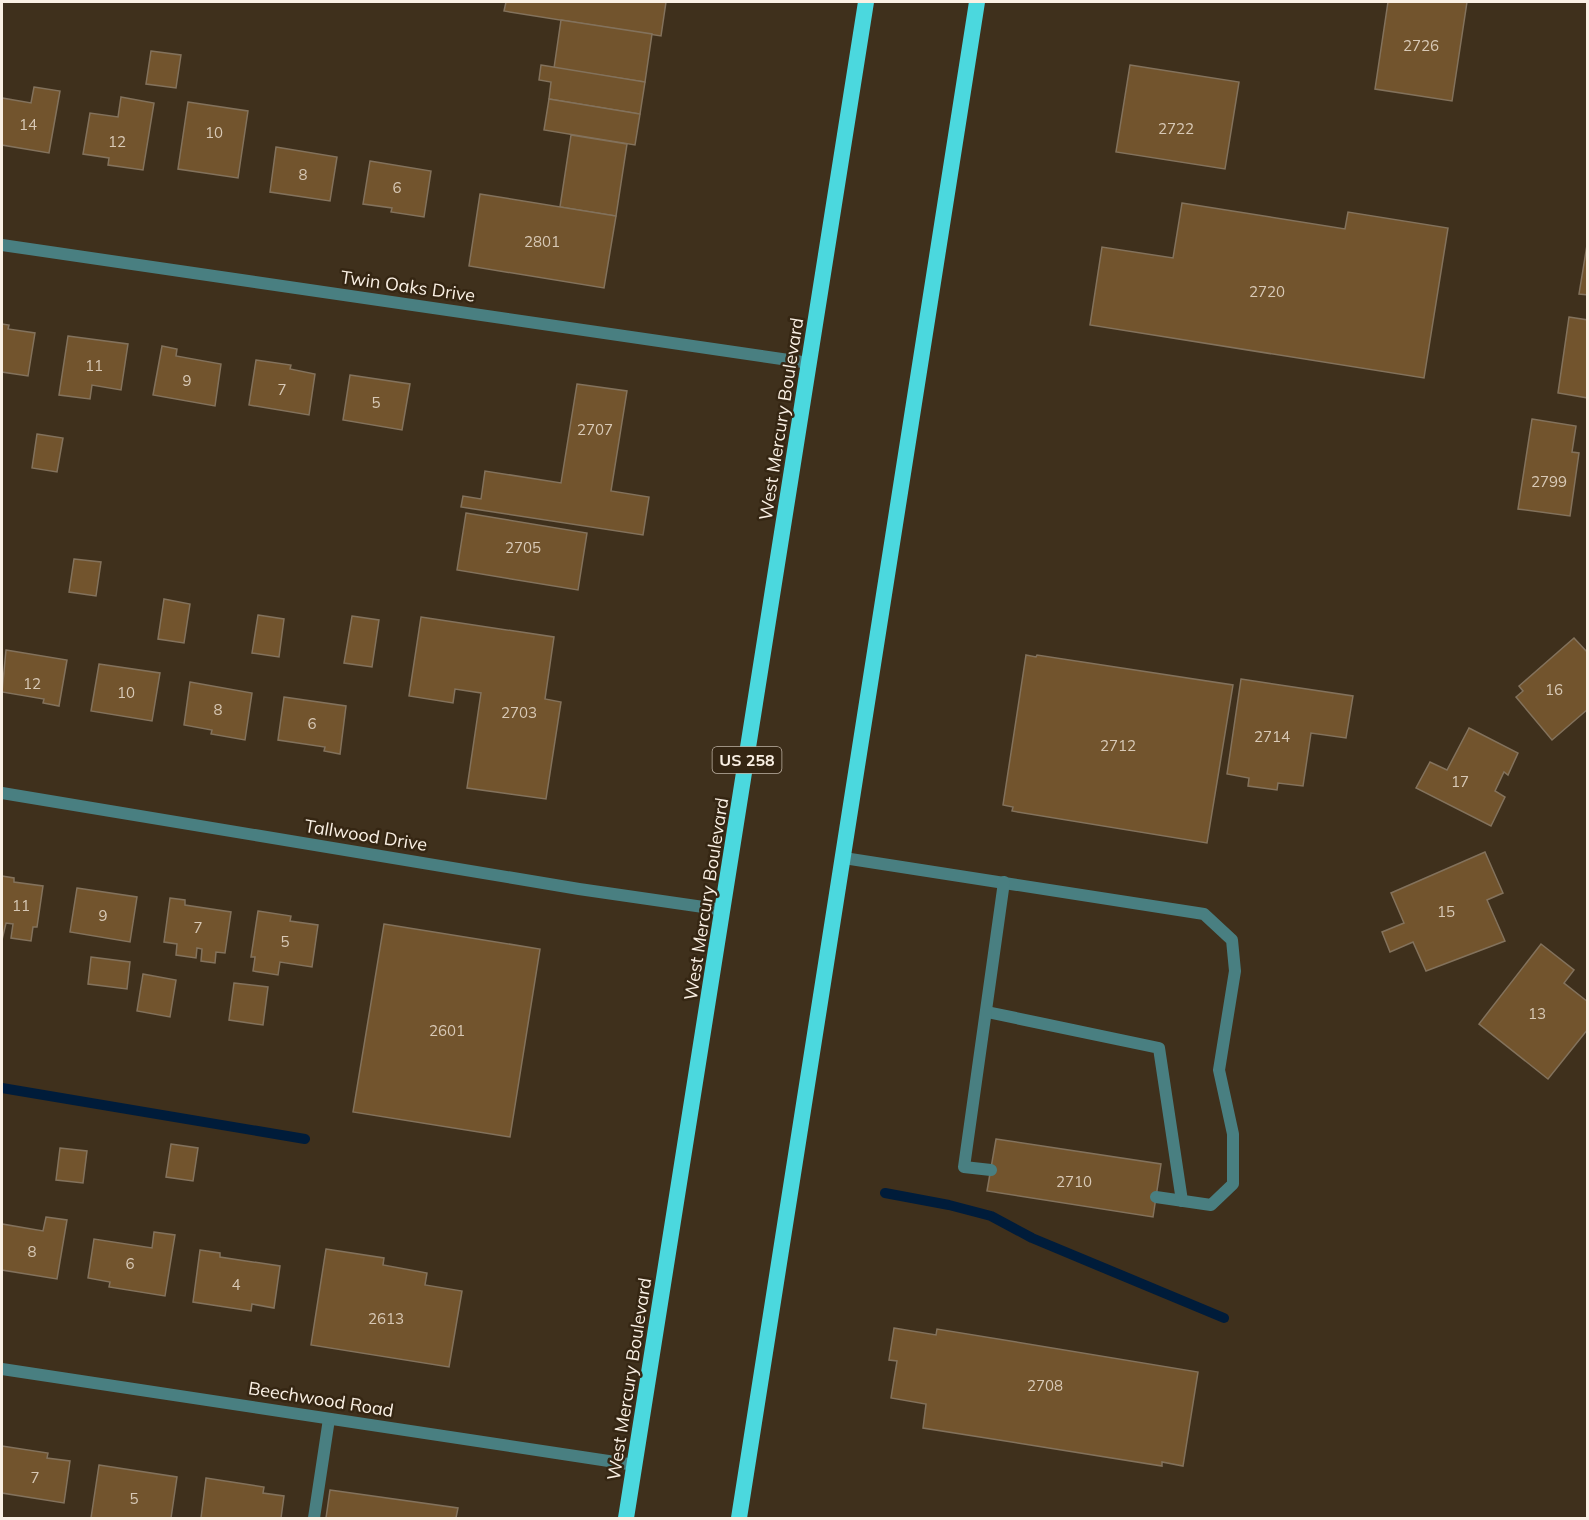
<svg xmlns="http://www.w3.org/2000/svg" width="1589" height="1520" viewBox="0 0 1589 1520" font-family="Mulish,sans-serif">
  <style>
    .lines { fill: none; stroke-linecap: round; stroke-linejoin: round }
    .stream { stroke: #001c3a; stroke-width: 10 }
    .building { fill: #72542d; stroke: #83725c; stroke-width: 1.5 }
    .service { stroke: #497f81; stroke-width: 12 }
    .minor { stroke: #497f81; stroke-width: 12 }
    .trunk { stroke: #4bd8de; stroke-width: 16 }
    .labels { text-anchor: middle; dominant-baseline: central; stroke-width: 5; stroke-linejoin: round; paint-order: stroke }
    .number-label { font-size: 15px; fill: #d8c9b6 }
    .shield { fill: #352613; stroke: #bfb3a5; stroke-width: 1.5 }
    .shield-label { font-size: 16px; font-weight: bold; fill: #faf0e4 }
    .street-label { font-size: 18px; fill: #faf0e4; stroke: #352613 }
  </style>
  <rect width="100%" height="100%" fill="#3f301c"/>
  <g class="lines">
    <g class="stream">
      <polyline points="2,1088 305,1139"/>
      <polyline points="885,1193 949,1205 991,1216 1032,1238 1224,1318"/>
    </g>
  </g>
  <g class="building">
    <polygon points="506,2 666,2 661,36 504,11"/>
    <polygon points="1388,2 1467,2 1452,101 1375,89"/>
    <polygon points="561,20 652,34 645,82 554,68"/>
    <polygon points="151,51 181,55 176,88 146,84"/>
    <polygon points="541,65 645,82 640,114 549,99 551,82 539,80"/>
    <polygon points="1130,65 1239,82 1225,169 1116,152"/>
    <polygon points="34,87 60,91 49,153 2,145 2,98 31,103"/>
    <polygon points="121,97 154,103 143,170 108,165 109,158 83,154 90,113 118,117"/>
    <polygon points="549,99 640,114 635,145 544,130"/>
    <polygon points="188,102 248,111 238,178 178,169"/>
    <polygon points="571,135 627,144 616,216 560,207"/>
    <polygon points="276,147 337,157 330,201 270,192"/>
    <polygon points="370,161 431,171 424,217 391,212 392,208 363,204"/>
    <polygon points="480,194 616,216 604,288 469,266"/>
    <polygon points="1182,203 1345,229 1348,212 1448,228 1424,378 1090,325 1102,247 1173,258"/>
    <polygon points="1588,239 1588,295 1579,294"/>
    <polygon points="1569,317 1588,320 1588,398 1558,393"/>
    <polygon points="2,324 9,325 8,329 35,333 28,376 2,372"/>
    <polygon points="68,336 128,344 121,390 92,385 90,399 59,395"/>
    <polygon points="162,346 177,349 176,356 221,364 215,406 153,395"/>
    <polygon points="256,360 291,365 290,369 315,374 309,415 249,405"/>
    <polygon points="350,375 410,384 402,430 343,420"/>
    <polygon points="577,384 627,391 611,491 649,497 643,535 461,507 463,496 481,499 485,471 561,483"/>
    <polygon points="1532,419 1576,426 1572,452 1579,453 1570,516 1518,509"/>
    <polygon points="37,434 63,438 57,472 32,468"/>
    <polygon points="466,513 587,533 578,590 457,570"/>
    <polygon points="74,559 101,562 96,596 69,592"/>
    <polygon points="164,599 190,604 184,643 158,639"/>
    <polygon points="258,615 284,619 279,657 252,653"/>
    <polygon points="352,616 379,620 372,667 344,663"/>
    <polygon points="421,617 554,637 545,699 561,702 546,799 467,788 481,693 455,689 453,703 409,696"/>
    <polygon points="1574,638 1588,653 1588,709 1552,740 1516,697 1523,691 1519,686"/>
    <polygon points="6,650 67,660 59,706 43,703 44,699 2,692"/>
    <polygon points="1026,655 1036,657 1037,655 1233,685 1207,843 1012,811 1013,807 1003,805"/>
    <polygon points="99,664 160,673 152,721 91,711"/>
    <polygon points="1241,679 1353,696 1346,738 1311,733 1303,786 1278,783 1277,790 1248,786 1249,778 1227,774"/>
    <polygon points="190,682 252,693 245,740 211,734 212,730 184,725"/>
    <polygon points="284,697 346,706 340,754 324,751 325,747 278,740"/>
    <polygon points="1469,728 1518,753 1508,775 1504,772 1495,791 1505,797 1491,826 1416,788 1430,762 1447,770"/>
    <polygon points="1485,852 1503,893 1487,900 1505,941 1426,971 1413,942 1390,952 1382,932 1404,923 1391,893"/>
    <polygon points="2,876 14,878 14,882 43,886 37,927 33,927 31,941 11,938 13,924 6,923 2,940"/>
    <polygon points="77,888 137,897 130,942 70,932"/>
    <polygon points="170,898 185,900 185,905 231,912 225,953 216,952 215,963 201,961 202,949 197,948 196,958 176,955 177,944 164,942"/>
    <polygon points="258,911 291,916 290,921 318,925 312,967 280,962 278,975 253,971 255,957 251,957"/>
    <polygon points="384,924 540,949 510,1137 353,1112"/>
    <polygon points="1541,944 1574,970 1564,983 1588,1002 1588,1029 1548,1079 1479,1024"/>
    <polygon points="91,957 130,962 127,989 88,984"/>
    <polygon points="143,974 176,980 170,1017 137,1011"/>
    <polygon points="234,983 268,987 263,1025 229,1020"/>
    <polygon points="996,1139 1161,1164 1153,1217 987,1191"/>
    <polygon points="171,1144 198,1148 193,1181 166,1177"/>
    <polygon points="60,1148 87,1151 83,1183 56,1180"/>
    <polygon points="46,1217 67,1220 57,1279 2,1270 2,1224 43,1231"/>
    <polygon points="154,1232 175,1235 165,1296 109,1287 110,1282 88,1278 94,1239 152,1248"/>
    <polygon points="326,1249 384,1258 383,1265 427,1273 425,1285 462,1291 449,1367 311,1345"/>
    <polygon points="200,1250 220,1253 220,1257 280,1266 274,1308 252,1304 251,1311 193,1302"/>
    <polygon points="894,1328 936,1335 937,1329 1198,1372 1183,1466 1162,1462 1162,1466 923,1428 926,1404 891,1398 897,1361 889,1360"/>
    <polygon points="2,1446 48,1453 47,1458 70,1461 64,1503 2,1493"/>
    <polygon points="99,1465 177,1477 171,1518 91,1518"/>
    <polygon points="206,1478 264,1487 263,1493 284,1496 281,1518 201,1518"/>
    <polygon points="330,1490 458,1508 456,1518 326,1518"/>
  </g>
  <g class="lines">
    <g class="service">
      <polyline points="844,858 1204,914 1232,940 1235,971 1219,1070 1233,1134 1233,1184 1211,1205 1156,1197"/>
      <polyline points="987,1012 1159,1048 1182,1201"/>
      <polyline points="991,1170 964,1167 1004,882"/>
      <polyline points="314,1518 329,1419"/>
    </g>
    <g class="minor">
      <polyline points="2,245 809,363"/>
      <polyline points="2,793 579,889 724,910"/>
      <polyline points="2,1369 635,1465"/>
    </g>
    <g class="trunk">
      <polyline points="626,1518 866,2"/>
      <polyline points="739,1518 977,2"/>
    </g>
  </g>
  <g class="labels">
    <g class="number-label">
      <text x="1421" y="45">2726</text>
      <text x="28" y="124">14</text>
      <text x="1176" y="128">2722</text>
      <text x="214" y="132">10</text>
      <text x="117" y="141">12</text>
      <text x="303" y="174">8</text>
      <text x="397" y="187">6</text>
      <text x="542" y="241">2801</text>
      <text x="1267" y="291">2720</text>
      <text x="94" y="365">11</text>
      <text x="187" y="380">9</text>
      <text x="282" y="389">7</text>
      <text x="376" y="402">5</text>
      <text x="595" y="429">2707</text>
      <text x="1549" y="481">2799</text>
      <text x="523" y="547">2705</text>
      <text x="32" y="683">12</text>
      <text x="1554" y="689">16</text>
      <text x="126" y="692">10</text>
      <text x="218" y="709">8</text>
      <text x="519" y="712">2703</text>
      <text x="312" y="723">6</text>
      <text x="1272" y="736">2714</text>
      <text x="1118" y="745">2712</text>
      <text x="1460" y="781">17</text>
      <text x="21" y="905">11</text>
      <text x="1446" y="911">15</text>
      <text x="103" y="915">9</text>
      <text x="198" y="927">7</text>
      <text x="285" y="941">5</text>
      <text x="1537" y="1013">13</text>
      <text x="447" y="1030">2601</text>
      <text x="1074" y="1181">2710</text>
      <text x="32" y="1251">8</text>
      <text x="130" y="1263">6</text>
      <text x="236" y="1284">4</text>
      <text x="386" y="1318">2613</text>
      <text x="1045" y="1385">2708</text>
      <text x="35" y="1477">7</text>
      <text x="134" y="1498">5</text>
    </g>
    <rect class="shield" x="712.5" y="747" width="69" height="26" rx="4.5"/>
    <g class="shield-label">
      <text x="747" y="760">US 258</text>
    </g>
    <g class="street-label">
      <text transform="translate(408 286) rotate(8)">Twin Oaks Drive</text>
      <text transform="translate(781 419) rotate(-81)">West Mercury Boulevard</text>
      <text transform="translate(366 835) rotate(9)">Tallwood Drive</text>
      <text transform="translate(706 899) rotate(-81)">West Mercury Boulevard</text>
      <text transform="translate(629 1379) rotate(-81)">West Mercury Boulevard</text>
      <text transform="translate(321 1399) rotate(9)">Beechwood Road</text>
    </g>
  </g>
  <rect width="1589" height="1520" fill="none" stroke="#faf0e4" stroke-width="6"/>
</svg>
